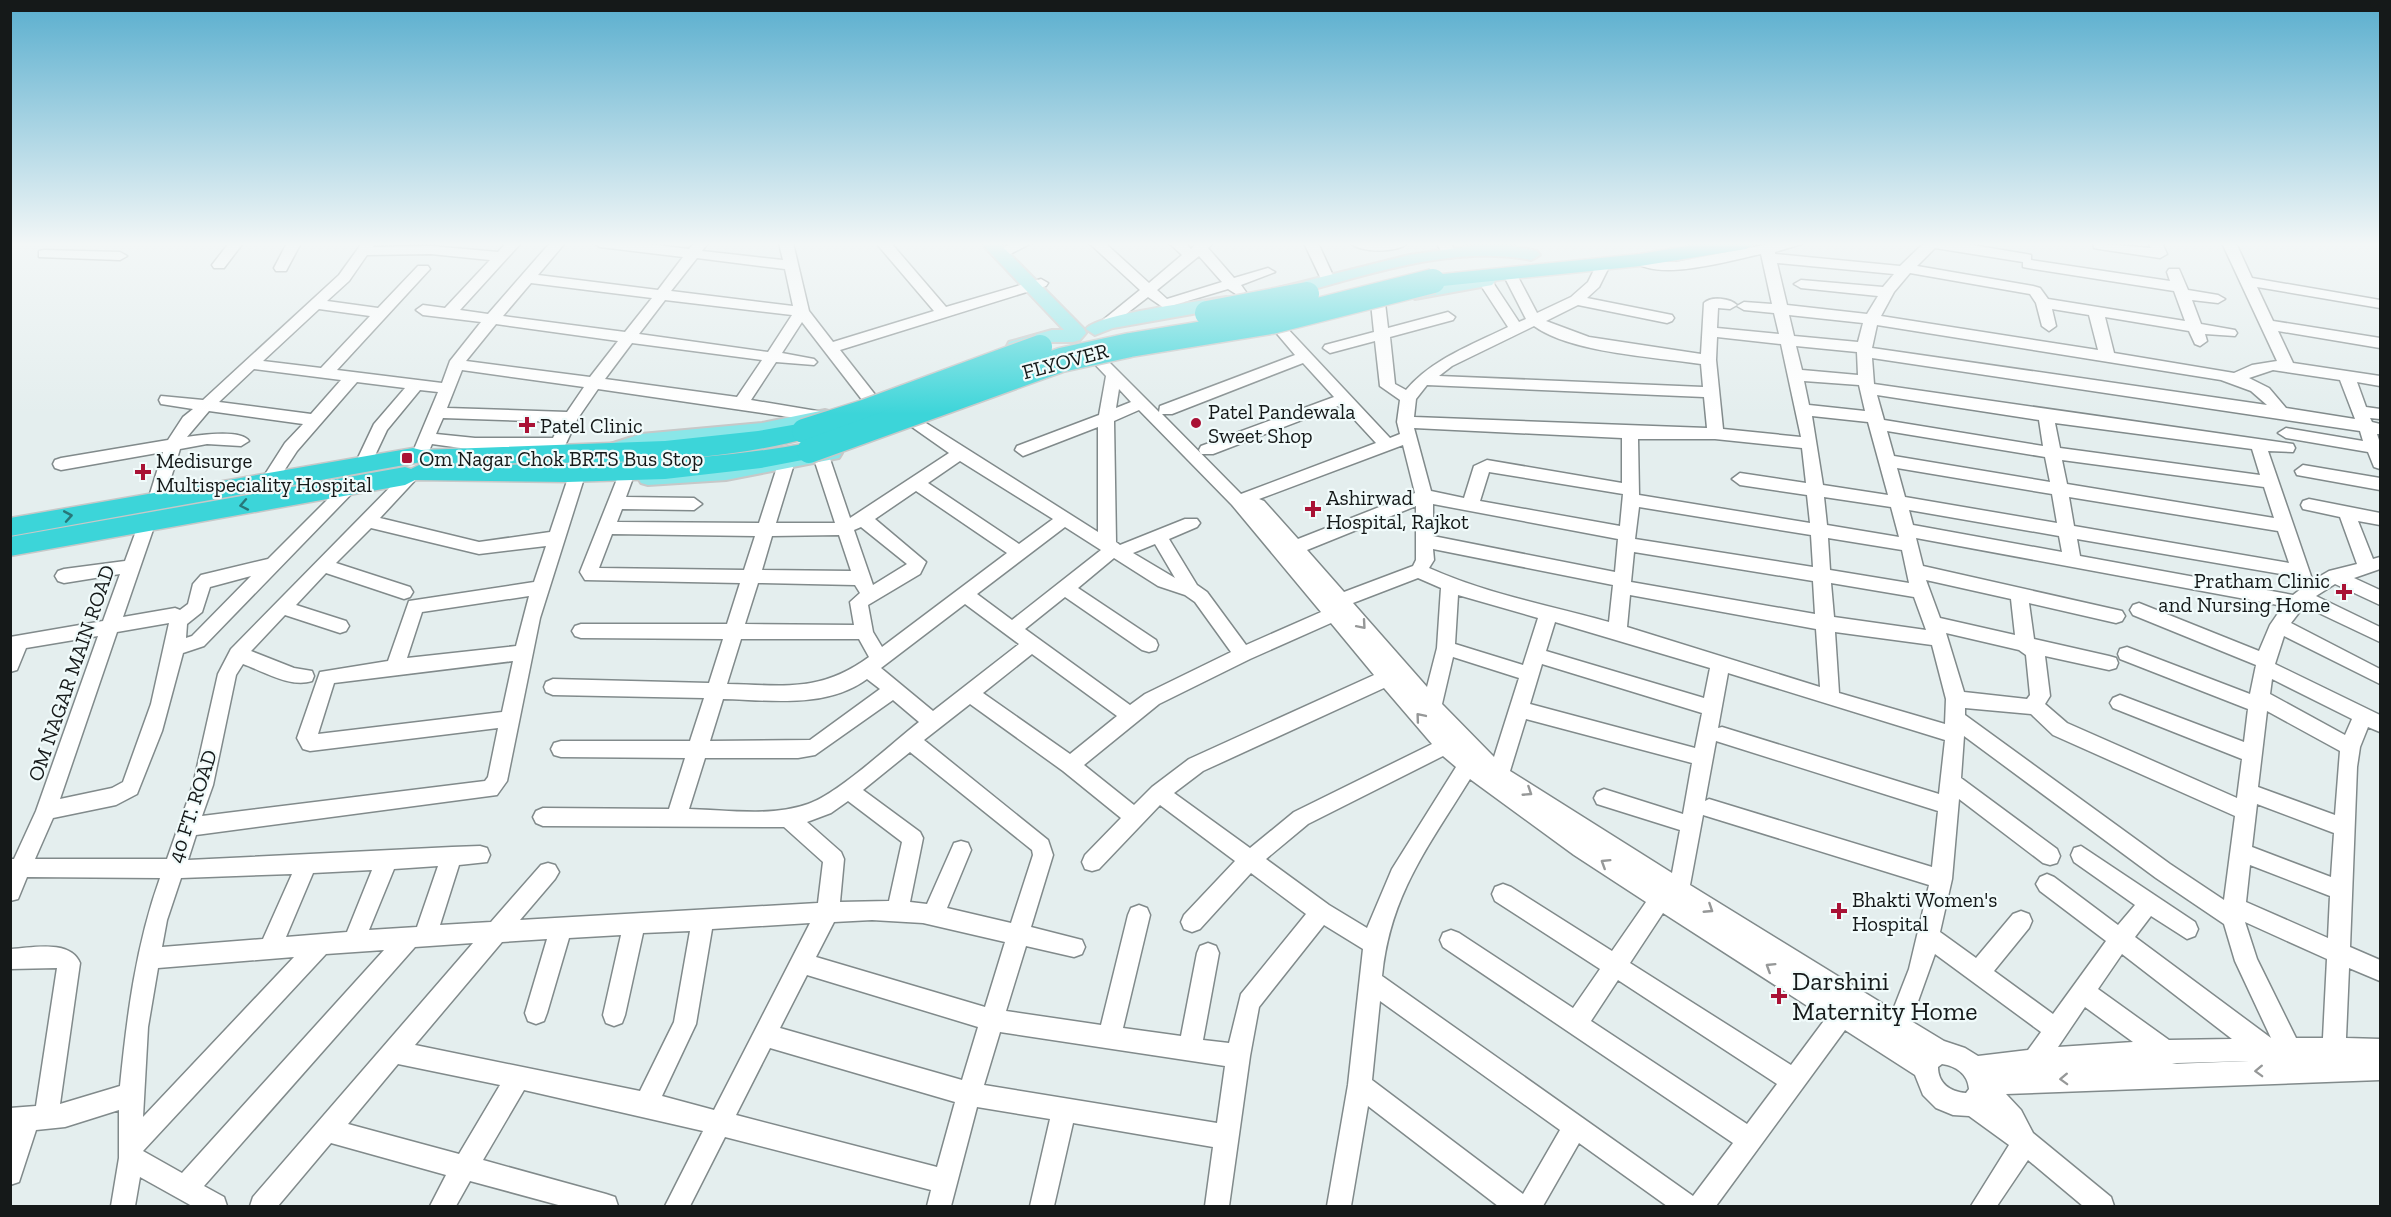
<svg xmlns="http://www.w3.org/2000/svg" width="2391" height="1217" viewBox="0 0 2391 1217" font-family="'Zilla Slab',serif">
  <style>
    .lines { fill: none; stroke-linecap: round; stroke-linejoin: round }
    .minor-casing { stroke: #818a8b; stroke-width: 3 }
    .major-casing { stroke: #c7c8c8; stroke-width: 4 }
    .highway-casing { stroke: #c7c8c8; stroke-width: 3 }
    .minor { fill: #fff; fill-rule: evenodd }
    .major { fill: #8ae6e8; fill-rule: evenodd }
    .highway { fill: #3cd5d9; fill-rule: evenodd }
    .highway-bridge-casing { stroke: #c7c8c8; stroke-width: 27; stroke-linecap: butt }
    .highway-bridge { stroke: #3cd5d9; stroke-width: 24 }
    .oneway { stroke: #287779 }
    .oneway2 { stroke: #969898 }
    .poi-dot { fill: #a91235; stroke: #f1fbfb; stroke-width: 2 }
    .labels { text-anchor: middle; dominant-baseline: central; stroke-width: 4.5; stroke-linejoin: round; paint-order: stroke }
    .street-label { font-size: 21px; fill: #151919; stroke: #f1fbfb }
    .poi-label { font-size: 21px; fill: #151919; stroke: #f1fbfb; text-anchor: start }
    .near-poi-label { font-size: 26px; fill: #151919; stroke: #f1fbfb; text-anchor: start }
  </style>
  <rect width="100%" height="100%" fill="#e4eeee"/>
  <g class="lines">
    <g class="minor-casing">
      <g id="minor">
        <polygon points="229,243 243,243 224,268 214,268 212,265"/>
        <polygon points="287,243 301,243 286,271 276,271 274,268"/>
        <path d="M362 243H376L373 247 431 246 498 252 506 243H521L460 310 488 314 550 243H565L538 275 658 290 683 257 600 247 593 243H639L689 249 694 243H708L702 251 783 260 779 243H793L809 311 833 342 934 311 876 243H891L946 307 1041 279 1048 283 1046 286 840 350 880 401 872 406 866 405 802 322 782 353 814 359 817 362 814 365 776 362 751 400 829 413 831 417 823 422 598 389 578 418 560 456H548V449L475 450 432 444 426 458 420 460 412 454 438 392 420 390 387 430 370 466 364 468 356 462 374 424 405 388 357 382 297 451 276 483 270 485 262 479 285 443 303 424 209 411 187 437C200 435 241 429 249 441L241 446 207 444 180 449 164 500 156 506 148 500 163 452 61 470 55 468 53 464 55 460 61 458 168 440 183 417 193 409 161 404 159 400 161 396 203 400 339 275ZM431 254 490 260 445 308 423 305 416 310 423 315 481 322 450 361 442 383 337 370 430 269 428 266H418L378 308 327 301 349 281 367 255ZM697 258 785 269 793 306 671 291ZM531 283 652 298 625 332 503 316ZM665 300 792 315 768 352 639 334ZM319 309 370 316 321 368 263 361ZM496 324 618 341 590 377 466 361ZM632 343 762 360 737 397 605 379ZM254 369 341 380 311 414 219 402ZM462 370 584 387 567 412 447 408ZM443 418 561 422 553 438H475L436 434Z"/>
        <polygon points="1012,243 1032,243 1004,257 994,257 992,254"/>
        <path d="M1089 243H1105L1149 283 1182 255 1169 243H1185L1191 249 1197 243H1213L1208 248 1234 278 1268 268 1275 272 1241 285 1246 292 1239 296 1228 289 1164 308 1148 297 1108 328 1103 326 1101 323 1103 320 1140 290ZM1199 256 1222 282 1167 299 1157 290Z"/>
        <polygon points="1304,243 1318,243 1335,280 1333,283 1323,283"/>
        <path d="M1350 243H1408C1396 253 1362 253 1350 243Z"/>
        <polygon points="1437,243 1451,243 1455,253 1453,256 1443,256"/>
        <path d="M1774 243H1805L1775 252V254L1900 266 1924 243H1960L2026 254 2031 255V260L2170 281 2167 272 2169 269H2179L2188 290 2218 295 2225 299 2218 303 2192 300 2201 324 2235 330 2237 333 2235 336 2205 334 2207 341 2200 346 2195 344 2189 331 2105 317 2114 353 2234 373 2252 365 2277 361 2222 243H2236L2252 278 2380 300V308L2257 287 2273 321 2380 338V348L2278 331 2293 363 2380 376V386L2357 382 2366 407 2380 409V419L2370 418 2372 422 2380 424V434H2377L2380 443V469L2374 467 2368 452 2286 438 2278 433 2286 428 2363 441 2360 431 1872 358 1874 384 2293 444 2295 448 2293 452 2268 451 2312 579 2310 582 2329 571 2357 564 2340 517 2303 509 2301 505 2303 501 2309 499 2380 513V525L2358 521 2373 559 2380 557V569L2354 578 2380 590V605L2335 584 2316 596 2380 627V642L2304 606 2291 623 2380 669V684L2284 636 2275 664 2380 715V732L2368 727 2360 747 2357 767 2350 947 2380 960V981L2349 968 2346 1038 2380 1039V1080L2006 1094 2021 1110 2033 1133 2111 1197 2114 1206H2083L2028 1160 1997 1206H1971L2009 1145 1969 1116 1953 1115 1936 1108 1923 1095 1915 1075 1845 1030 1716 1206H1667L1579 1143 1543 1206H1498L1368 1106 1351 1206H1327L1348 1085 1363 949 1324 925 1259 1007 1250 1056 1229 1206H1205L1213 1147 1073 1123 1054 1206H1030L1050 1119 977 1107 951 1206H927L931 1190 725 1137 690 1206H665L703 1131 524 1090 483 1160 606 1194 615 1197 618 1206H562L470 1181 456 1206H430L446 1175 331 1143 278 1206H250L253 1197 473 943 415 947 204 1186 224 1197 227 1206H192L140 1177 135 1206H111L119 1158V1110L65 1127 36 1130 19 1182 10 1185V1108L36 1106 57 968 10 969V949C32 948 70 939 80 963L60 1104 120 1086C127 1015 136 945 160 878L27 877 18 899 10 901V859H14L36 811 98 636 26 648 17 670 10 672V637L103 621 120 574 64 583 58 581 55 576 58 571 64 569 125 561 140 520H152L155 524 123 617 175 608 180 610 188 604 193 584 201 575 268 559 348 479 354 477 362 483 204 646 183 653 162 731 137 794 116 805 53 818 35 859H167L193 785 218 674 231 649 405 472 411 470 419 476 380 518 479 542 550 532 570 472 578 466 586 472 540 618 507 781 497 795 196 835 188 860 452 847 480 846 487 848 490 855 487 862 459 865 440 925 491 922 541 865 548 863 555 865 559 872 555 879 520 920 818 903 823 862 784 827 543 826 536 823 533 817 536 811 543 808 669 809 685 758 561 757 554 755 551 749 554 743 561 741H690L704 698 553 695 546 692 544 687 546 682 553 679 709 683 723 639 581 638 575 636 572 631 575 626 581 624H727L740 583 585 580 580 572 619 474H631L633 478 626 497 694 498 702 504 694 510 622 509 617 522 759 523 778 464 786 458 794 464 776 523H835L813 456 815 452H827L829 456 850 518 949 453 912 427 910 423 918 418 1098 532V427L1023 456 1015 450 1017 446 1099 415 1106 376 1088 357 1091 354H1101L1159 412 1160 406 1295 355 1273 329 1280 324 1285 326 1390 438 1400 434 1397 422 1400 400 1380 386 1375 341 1330 353 1323 348 1325 345 1374 332 1371 303 1373 300 1378 299 1385 303 1388 328 1448 312 1455 317 1453 320 1390 337 1395 384 1406 390C1432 359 1472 345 1508 327L1478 281 1480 278H1490L1519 322 1526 319 1505 278 1507 275H1517L1537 313 1571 297 1588 282 1598 262 1603 261 1610 265 1599 287 1587 298 1672 315 1674 318 1672 321 1667 323 1578 305 1546 321 1589 337 1701 354 1704 303C1711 296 1730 298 1737 305L1730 309 1718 308 1717 328 1779 334 1774 313 1744 310 1737 306 1744 302 1772 304 1761 254C1732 260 1655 283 1633 260L1640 256 1661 262H1676ZM1935 248 2023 262V267L2028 268 2174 291 2185 321 2048 299 2040 288 2033 286 1917 266ZM1777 263 1894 274 1883 287 1801 280 1794 284 1801 288 1878 296 1867 314 1787 305ZM1910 273 2030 294 2036 303 2042 326 2049 331 2056 326 2052 309 2089 315 2098 350 1881 316 1894 292ZM1789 315 1863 323 1858 342 1794 336ZM1877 325 2221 380 2251 391 2267 405 1872 348ZM1534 326C1571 353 1655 357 1701 364L1703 387 1439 376 1452 366ZM1717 337 1781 344 1801 437 1723 429 1716 360ZM1796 346 1857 352 1858 375 1802 370ZM1303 363 1334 397 1201 446 1199 450 1201 454H1213L1341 405 1376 443 1241 494 1162 414H1172ZM2273 370 2340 380 2355 419 2286 408 2269 388 2249 378ZM1804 381 1859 385 1865 411 1809 405ZM1427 385 1704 397 1707 428 1414 417 1416 399ZM1119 389 1131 402 1116 408ZM1877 395 2039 420 2043 446 1884 420ZM1139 410 1232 505 1321 612 1246 645 1207 592 1197 585 1169 539 1197 527 1200 523 1197 519H1185L1120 545 1116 542 1114 421ZM1812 416 1868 422 1888 495 1823 485ZM2055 423 2252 449 2260 475 2060 448ZM1414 428 1622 438V483L1487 460 1474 466 1464 498 1431 491ZM1887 431 2045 457 2050 482 1894 456ZM1638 439H1715L1802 448 1806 483 1740 473 1732 479 1740 485 1807 495 1810 523 1639 495ZM1403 445 1415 493 1298 539 1264 501 1259 499ZM2062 460 2264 487 2274 518 2067 484ZM960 461 1053 519 1019 544 928 483ZM1897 468 2052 494 2057 523 1905 497ZM1489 472 1623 494 1620 526 1480 501ZM916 491 1007 553 882 647 873 632 868 605 920 574 926 562 875 519ZM1824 497 1891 507 1899 537 1827 525ZM2069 497 2278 531 2289 563 2074 526ZM1433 504 1618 539 1615 572 1433 536ZM1416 506V560L1413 566 1344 592 1307 550ZM1639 507 1811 535 1813 567 1635 539ZM1909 510 2059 536 2062 552 1913 525ZM861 527 907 564 873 585 854 530ZM1065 527 1101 550 1012 620 977 594ZM371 528 479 554 546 546 534 582 409 601 388 661 320 672 297 738 303 749 310 751 498 728 488 777 485 781 202 816 213 785 236 675 243 664C263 671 290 688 312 681L314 676 312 671 294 668 251 651 254 648 285 615 340 633 346 631 349 626 346 621 296 605 326 573 404 599 410 597 413 592 410 587 336 563ZM612 534 755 536 744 570 599 568ZM839 535 851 571 762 570 772 536ZM1828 538 1902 550 1909 583 1830 570ZM1916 538 2283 606 2270 625 2259 651 2139 603 2133 605 2130 610 2133 615 2256 665 2250 694 2127 647 2120 649 2118 654 2120 659 2248 709 2244 742 2120 695 2113 698 2110 703 2113 708 2242 759 2237 798 2067 723 2045 704 2050 696 2045 656 2109 670 2116 668 2118 663 2116 658 2109 656 2034 639 2029 603 2116 623 2122 621 2125 616 2122 611 1923 566ZM2077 539 2293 576 2297 584 2306 585 2293 595 2080 556ZM1155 544 1175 578 1133 553ZM1433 549 1613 585 1609 622C1548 605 1487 594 1429 568L1434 560ZM1634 552 1813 581 1815 614 1631 582ZM1114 558 1158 586 1185 595 1195 602 1231 652 1145 694 1130 705 1025 629 1065 597 1142 650 1149 652 1156 650 1158 645 1156 640 1078 588ZM251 576 192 636 186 638 187 624 202 612 210 587ZM1418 578 1441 588 1437 648 1427 687 1353 603ZM1926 580 2011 599 2015 635 1940 618ZM758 583 855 585 860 593 850 602 854 625 745 624ZM1831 583 1914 597 1926 630 1834 617ZM1458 595 1538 618 1523 665 1455 644ZM1630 595 1816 629 1820 687 1627 627ZM529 596 516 646 407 658 422 612ZM965 604 1019 644 933 711 881 668ZM1555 622 1710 668 1704 698 1546 651ZM169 623 151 704 123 782 112 788 60 799 117 632ZM1331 623 1374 675 1189 759 1152 787 1134 805 1084 765 1159 704 1250 659ZM1835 632 1932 645 1946 699 1945 724 1839 693ZM1946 633 2019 650 2026 655 2030 695 2027 699 1964 692ZM741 639H859L869 657C820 693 784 685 727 684ZM1032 654 1117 716 1070 754 983 693ZM1453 657 1519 678 1494 757 1442 704ZM513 661 502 712 318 734 334 683ZM1542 664 1702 713 1695 748 1530 704ZM1728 673 1945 740 1939 794 1722 727 1718 728ZM867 679 880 689 810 740 710 741 723 699C770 700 826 709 867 679ZM2272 679 2352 719 2345 735 2270 694ZM1384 688 1432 744 1294 812 1250 848 1174 793 1203 771ZM893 700 919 722C892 743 838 794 808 804 772 817 727 810 689 809L705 758H798L815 755ZM970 704 1063 771 1121 818 1085 855 1082 862 1085 869 1092 871 1099 869 1160 805 1235 861 1184 915 1181 922 1184 929 1192 932 1200 929 1251 873 1306 914 1241 994 1229 1043 1203 1040 1219 953 1216 946 1208 943 1200 946 1197 953 1181 1036 1123 1028 1150 915 1147 908 1139 905 1131 908 1128 915 1101 1025 1006 1011 1026 946 1074 957 1082 954 1085 947 1082 940 1031 927 1053 855 1048 840 924 740ZM1965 708 2031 714 2053 735 2235 816 2224 900 2170 864 1965 715ZM2267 711 2340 751 2335 815 2258 787ZM1526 719 1692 763 1683 814 1604 789 1597 792 1594 798 1597 804 1680 830 1672 873 1510 771ZM1964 736 2156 878 2224 924 2235 961 2271 1038 2135 937 2151 916 2187 939 2195 936 2198 929 2195 922 2081 846 2074 848 2071 855 2074 862 2135 905 2118 925 2054 877 2047 874 2040 877 2036 884 2040 891 2106 941 2053 1014 1994 971 2029 928 2032 921 2029 914 2021 911 2013 914 1976 958 1940 932 1952 879 1959 799 2043 863 2050 865 2057 863 2060 856 2057 849 1961 778ZM1716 741 1938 811 1932 867 1709 799 1705 801ZM910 752 1032 850 1033 855 1011 923 947 908 971 850 968 843 961 841 954 843 927 904 910 902 923 838 920 832 863 790ZM1443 756 1456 767 1392 869 1367 928 1329 905 1266 859 1308 824ZM1470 779 1574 855 1646 902 1612 951 1511 887 1503 884 1495 887 1492 894 1495 901 1600 969 1573 1008 1459 933 1451 930 1443 933 1440 940 1443 947 1733 1143 1693 1196 1382 976C1390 895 1428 847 1470 779ZM848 801 902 842 889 901 840 902 844 859 841 852 807 822 831 813ZM2257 804 2334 833 2331 877 2252 847ZM1703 815 1929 885 1909 969 1893 1010 1690 885ZM2250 865 2330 896 2328 938 2246 902ZM438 866 417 927 369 930 394 869ZM372 870 347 932 286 937 313 873ZM292 874 263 939 162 947 167 920 181 878ZM1663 913 1826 1018 1791 1065 1630 963ZM872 920 923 923 1005 942 985 1007 816 957 834 922ZM2245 922 2327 959 2323 1038H2296L2257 959ZM810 923 714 1110 662 1096 696 1024 712 929ZM690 931 674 1022 640 1091 415 1045 502 942 547 939 525 1013 528 1021 536 1024 544 1021 547 1013 569 938 621 935 603 1015 606 1023 614 1026 622 1023 625 1015 643 933ZM384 950 182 1173 143 1151 326 954ZM1935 954 2041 1032 2028 1050 1978 1056 1965 1048 1944 1041 1911 1021ZM2122 954 2232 1039 2169 1040 2098 989ZM294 957 143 1117 148 1027 158 968ZM807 975 978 1027 962 1080 780 1028ZM1618 980 1777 1084 1747 1124 1591 1021ZM1380 1001 1560 1130 1523 1194 1372 1080ZM2085 1007 2133 1042 2058 1047ZM1000 1032 1225 1066 1217 1123 984 1085ZM770 1048 955 1102 937 1167 736 1115ZM2249 1061 2172 1064 2177 1063ZM398 1064 500 1085 459 1154 348 1124ZM1942 1064C1956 1066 1968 1074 1969 1089L1966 1093C1950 1092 1938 1083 1938 1067Z"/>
        <polygon points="2093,243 2151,248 2148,243 2162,243 2167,254 2160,258 2099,249 2094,248"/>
        <polygon points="44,250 120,252 127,256 120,260 39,257 39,251"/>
        <polygon points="2303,465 2380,478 2380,490 2297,475 2295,471"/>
      </g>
    </g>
    <g class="major-casing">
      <g id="major">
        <polygon points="981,243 999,243 1084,329 1086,333 1080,340 1073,342 1052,342 1016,352 1009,350 1007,346 1009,342 1052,330 1064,330"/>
        <path d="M1478 245H1507L1537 251 1540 255 1531 260C1449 244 1363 277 1284 297L1275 292 1278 288 1409 255Z"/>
        <polygon points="1486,276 1492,277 1495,281 1492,285 1415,299 1406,294 1415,289"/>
        <path d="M1226 297 1232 299 1235 303 1232 307 1113 328 1095 335 1086 329C1096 314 1203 301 1226 297Z"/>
        <path d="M825 410 832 412 835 417 832 422C767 440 707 436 644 448 630 450 618 460 604 456L601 451 604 446 641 434 762 423Z"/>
        <polygon points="832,446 839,448 842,453 839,458 726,480 648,485 641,483 638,478 641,473 648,471 726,466"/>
      </g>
    </g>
    <g class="highway-casing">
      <g id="highway">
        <polygon points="1705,243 1756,243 1746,249 1640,266 1433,287 1425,286 1422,281 1425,276 1433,275 1640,254"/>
        <path d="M804 423 812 425 816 431 812 437C695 470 551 461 429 464L421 462 10 536V518L413 448 421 450 665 441 758 431Z"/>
        <path d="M809 443 818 445 821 451 818 457 761 468 665 479 567 482 415 480 405 485 10 556V537L405 467 411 469 421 464C551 466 680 466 809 443Z"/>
      </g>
    </g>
    <use href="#minor" class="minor"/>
    <use href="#major" class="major"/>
    <use href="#highway" class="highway"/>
    <g class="highway-bridge-casing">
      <g id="highway-bridge">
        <polyline points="1207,313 1307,294"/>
        <polyline points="804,431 864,412 1040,347"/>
        <polyline points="809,451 1061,360 1130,345 1271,322 1433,281"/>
      </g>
    </g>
    <use href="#highway-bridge" class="highway-bridge"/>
  </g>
  <defs><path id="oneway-chevron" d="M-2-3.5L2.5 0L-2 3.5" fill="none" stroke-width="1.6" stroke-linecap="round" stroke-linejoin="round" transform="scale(1.5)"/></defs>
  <g class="oneway">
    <use href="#oneway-chevron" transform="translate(244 505) rotate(169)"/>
    <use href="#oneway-chevron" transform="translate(68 516) rotate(-10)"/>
  </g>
  <g class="oneway2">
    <use href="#oneway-chevron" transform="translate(1362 625) rotate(49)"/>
    <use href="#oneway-chevron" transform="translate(1420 717) rotate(-130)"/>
    <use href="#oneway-chevron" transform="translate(1528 792) rotate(33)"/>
    <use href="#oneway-chevron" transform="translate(1605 863) rotate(-148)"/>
    <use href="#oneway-chevron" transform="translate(1709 909) rotate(33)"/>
    <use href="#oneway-chevron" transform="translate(1770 967) rotate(-148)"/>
    <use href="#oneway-chevron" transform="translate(2259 1071) rotate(178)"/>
    <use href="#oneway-chevron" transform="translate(2064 1079) rotate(178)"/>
  </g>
  <linearGradient id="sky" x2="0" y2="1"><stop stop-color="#59aece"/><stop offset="0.59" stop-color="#f3f7f7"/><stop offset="1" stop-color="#f3f7f7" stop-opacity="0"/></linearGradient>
  <rect width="2391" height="414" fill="url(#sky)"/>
  <g class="poi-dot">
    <circle cx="1196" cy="423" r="6"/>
    <path d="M524 416h6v6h6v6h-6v6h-6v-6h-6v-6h6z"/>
    <rect x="401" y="452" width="12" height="12" rx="3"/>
    <path d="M140 463h6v6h6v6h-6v6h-6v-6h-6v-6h6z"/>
    <path d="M1310 500h6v6h6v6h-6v6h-6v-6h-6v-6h6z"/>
    <path d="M2341 583h6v6h6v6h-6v6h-6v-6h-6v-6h6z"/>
    <path d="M1836 902h6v6h6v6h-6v6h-6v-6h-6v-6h6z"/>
    <path d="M1776 987h6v6h6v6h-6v6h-6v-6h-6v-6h6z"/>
  </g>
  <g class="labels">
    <g class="street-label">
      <text transform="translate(1065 361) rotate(-15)">FLYOVER</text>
      <text transform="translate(71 673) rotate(-71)">OM NAGAR MAIN ROAD</text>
      <text transform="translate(192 806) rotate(-72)">40 FT. ROAD</text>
    </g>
    <g class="poi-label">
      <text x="1208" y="411">Patel Pandewala<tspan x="1208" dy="24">Sweet Shop</tspan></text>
      <text x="540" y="425">Patel Clinic</text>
      <text x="419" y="458">Om Nagar Chok BRTS Bus Stop</text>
      <text x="156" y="460">Medisurge<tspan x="156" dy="24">Multispeciality Hospital</tspan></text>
      <text x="1326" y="497">Ashirwad<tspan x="1326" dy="24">Hospital, Rajkot</tspan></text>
      <text x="2330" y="580" text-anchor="end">Pratham Clinic<tspan x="2330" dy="24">and Nursing Home</tspan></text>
      <text x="1852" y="899">Bhakti Women's<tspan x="1852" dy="24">Hospital</tspan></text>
    </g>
    <g class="near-poi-label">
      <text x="1792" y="981">Darshini<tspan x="1792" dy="30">Maternity Home</tspan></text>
    </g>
  </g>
  <rect width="2391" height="1217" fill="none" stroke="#151919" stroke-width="24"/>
</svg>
